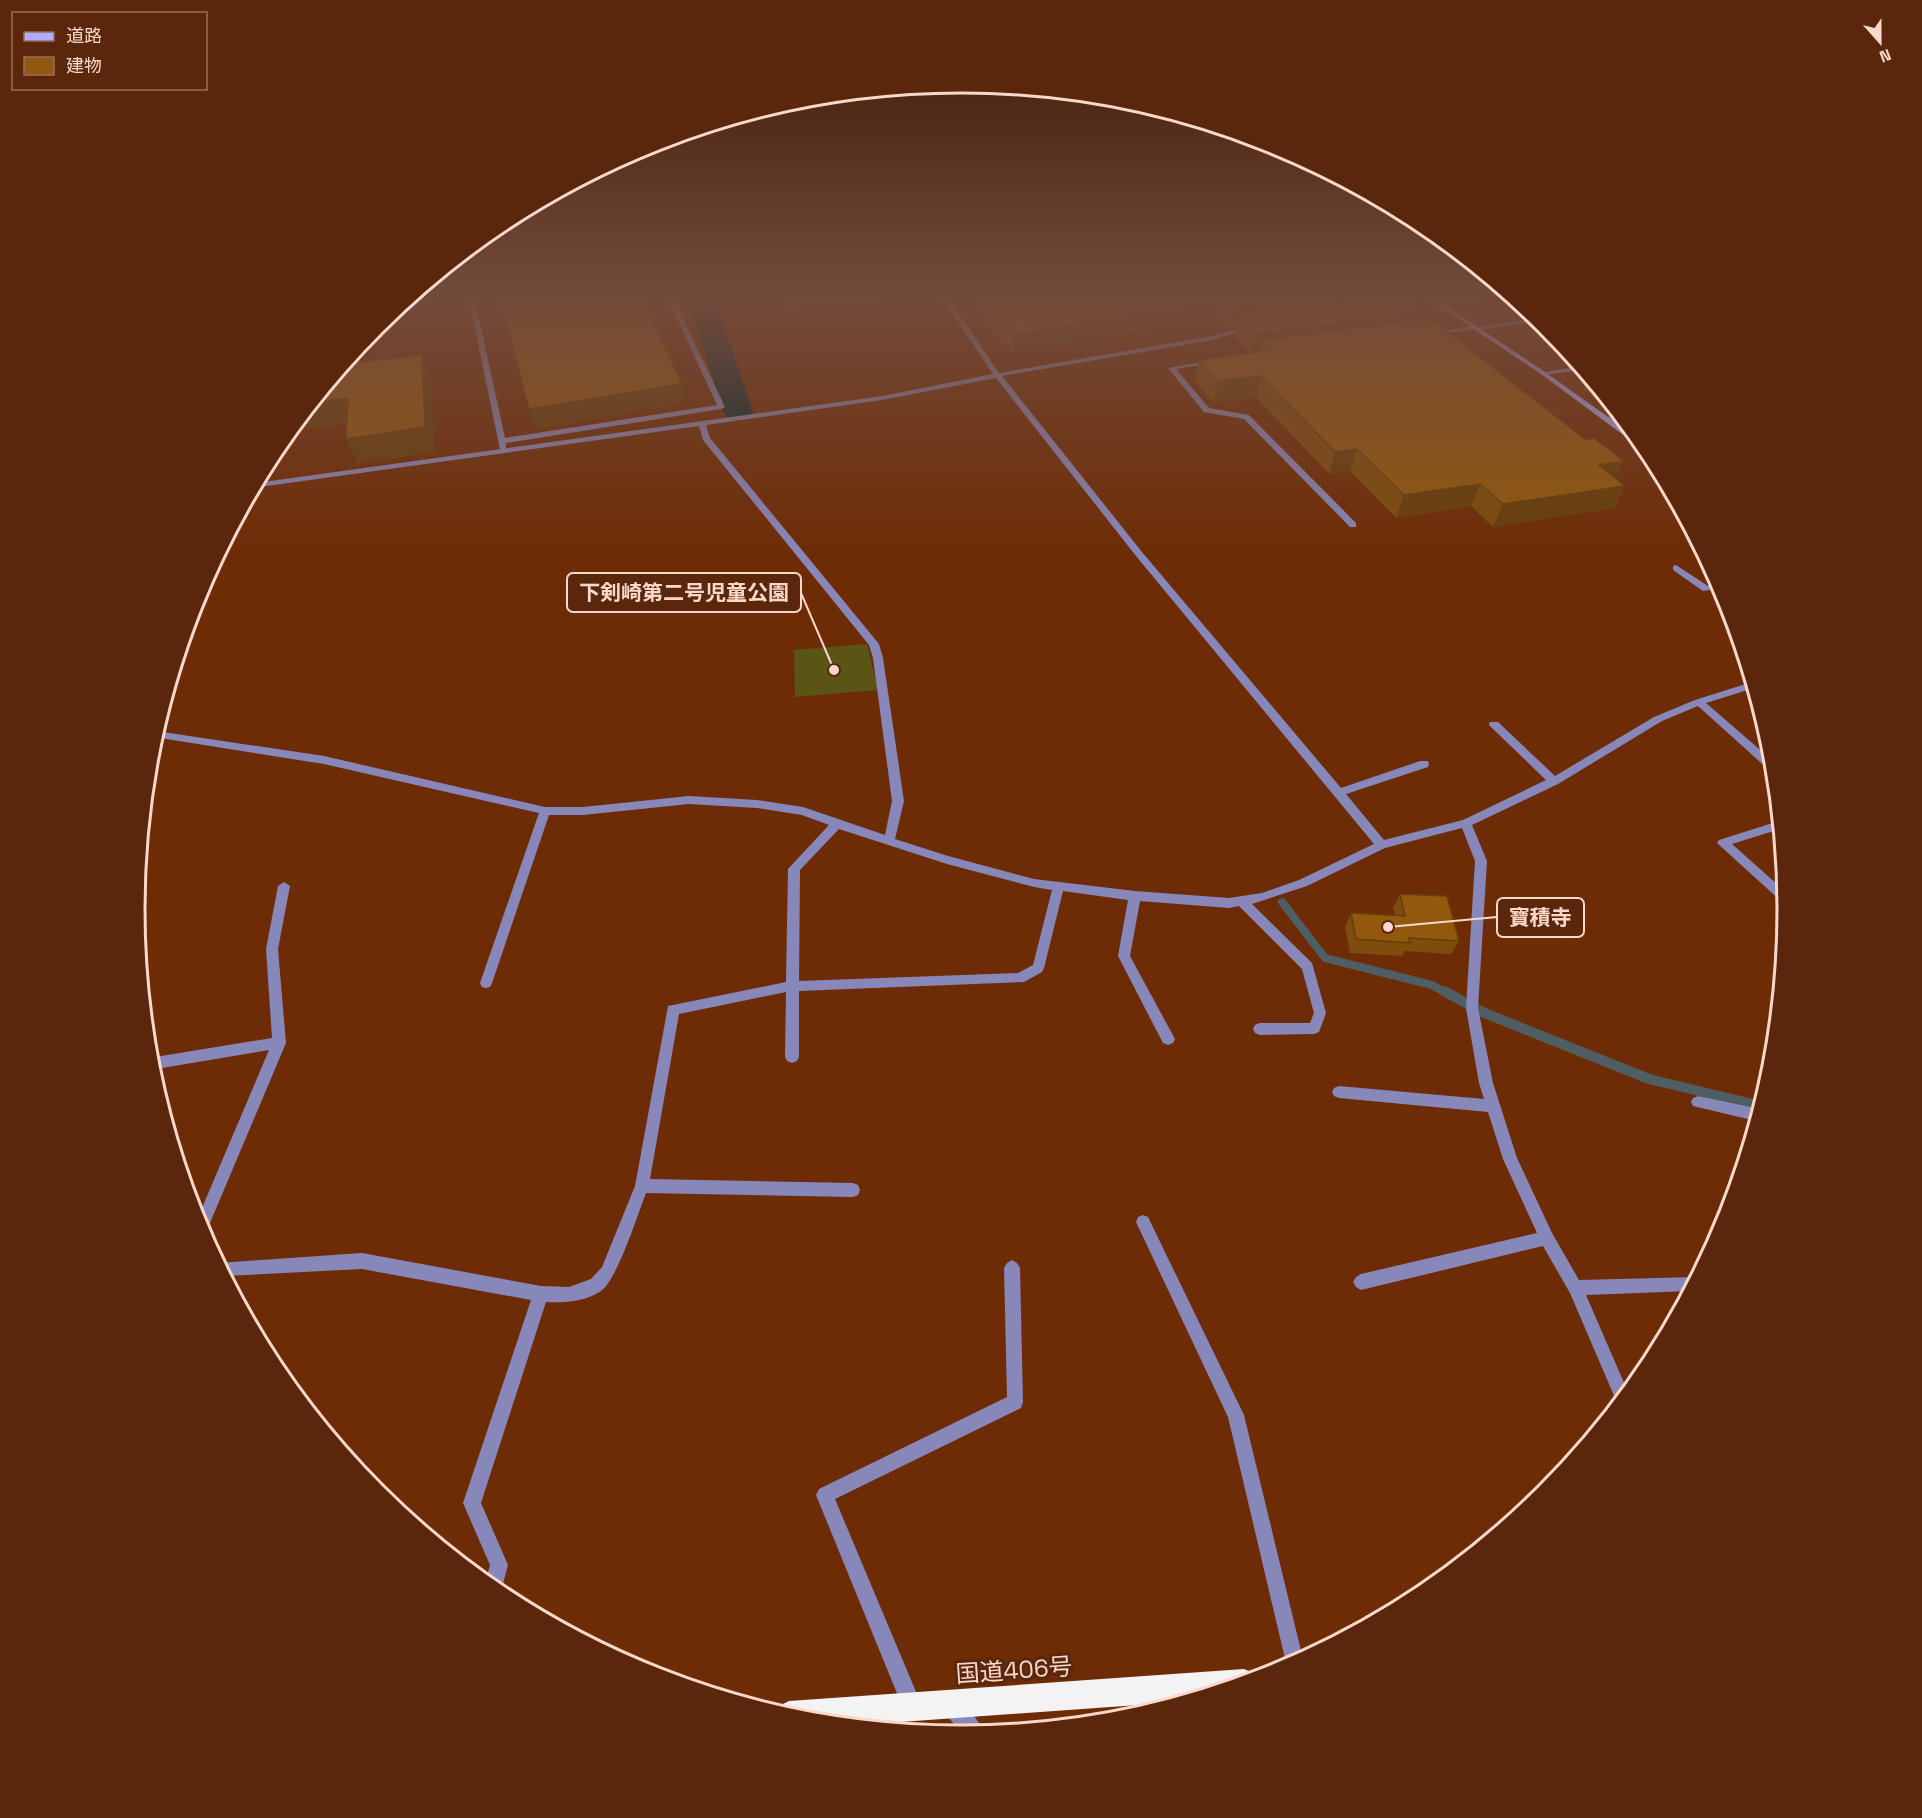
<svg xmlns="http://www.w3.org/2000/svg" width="1922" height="1818" viewBox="0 0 1922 1818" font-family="'Space Grotesk','Noto Sans JP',sans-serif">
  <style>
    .green { fill: #5b5515 }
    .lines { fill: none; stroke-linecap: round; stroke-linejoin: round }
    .stream-far1 { stroke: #4f5e62; stroke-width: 8 }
    .stream { stroke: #4f5e62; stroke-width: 10 }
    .river { fill: #062935; fill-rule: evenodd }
    .lane { fill: #8887ba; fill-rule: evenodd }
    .street { fill: #8887ba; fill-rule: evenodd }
    .secondary { fill: #aeacfe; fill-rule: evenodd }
    .highway { fill: #f3f3f3; fill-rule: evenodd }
    .wall { fill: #7e4c0c }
    .shaded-wall { fill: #663e0a }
    .building { fill: #92580e; stroke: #663e0a; stroke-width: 1.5 }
    .labels { text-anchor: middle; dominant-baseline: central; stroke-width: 6; stroke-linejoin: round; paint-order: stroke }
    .near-street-label { font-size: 24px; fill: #f9d8ca; stroke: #5a270d }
    .rim { fill: none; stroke: #f9d8ca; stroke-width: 3 }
    .leader { fill: none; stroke: #f9d8ca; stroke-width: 2 }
    .callout-dot { fill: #f9d8ca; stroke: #5a270d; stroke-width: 2 }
    .callout { fill: #5a270d; stroke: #f9d8ca; stroke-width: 2 }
    .callout-label { font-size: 21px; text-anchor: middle; font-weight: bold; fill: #f9d8ca }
  </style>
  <rect width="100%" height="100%" fill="#6e2c06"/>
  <polygon class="green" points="867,644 878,690 795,697 794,650"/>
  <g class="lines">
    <polyline class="stream-far1" points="1282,902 1325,958 1432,985 1446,993"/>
    <polyline class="stream" points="1444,991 1482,1012 1649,1079 1761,1106"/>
    <polygon class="river" points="687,295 713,295 753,412 748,418 738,421 728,418 723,412"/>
    <g class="lane">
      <polygon points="468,295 474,295 505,438 717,405 666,295 672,295 725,407 721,409 506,443 506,449 500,449"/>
      <polygon points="1475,326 1478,328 1477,329 1433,335 1430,333"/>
      <polygon points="1213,360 1215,361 1215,363 1176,369 1209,408 1249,415 1356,523 1356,527 1350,527 1244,419 1204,412 1168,368"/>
    </g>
    <g class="street">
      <path d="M940 295H946L999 373 1212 336 1250 326V328L1213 340 1002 376 1142 552 1341 788 1420 761H1428L1429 764 1428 767 1346 794 1384 840 1463 820 1546 780 1490 726 1489 724 1490 722H1498L1555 776 1654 717 1695 700 1752 682 1754 688 1706 703 1773 761 1774 770H1769L1698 706 1662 721 1558 784 1472 825 1487 861 1478 1008 1493 1083 1517 1158 1552 1233 1579 1280 1697 1277 1690 1291 1586 1295 1628 1392 1618 1405 1570 1293 1543 1246 1361 1290 1356 1287 1353 1282 1356 1277 1361 1274 1537 1233 1503 1159 1488 1112 1339 1098 1334 1096 1332 1092 1334 1088 1339 1086 1484 1099 1479 1083 1466 1008 1475 861 1462 828 1385 848 1307 886 1252 904 1312 963 1326 1013 1319 1032 1314 1034 1260 1035 1255 1033 1253 1029 1255 1025 1260 1023H1310L1314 1013 1302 969 1239 906 1229 908 1140 901 1130 956 1175 1039 1173 1043 1168 1045 1163 1043 1118 956 1128 900 1063 891 1044 968 1042 972 1024 982 799 991V1057L797 1061 792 1063 787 1061 785 1057 786 992 679 1014 650 1179 853 1183 858 1185 860 1190 858 1195 853 1197 646 1193C638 1214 617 1280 601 1291 585 1302 564 1303 546 1302L481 1503 508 1565 500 1595 485 1583 490 1565 463 1503 531 1300 362 1269 225 1276 218 1263 362 1253 541 1286 569 1287 591 1279 602 1267 635 1186 668 1006 786 982 788 869 829 825 802 815 757 808 689 804 583 815H549L492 983 490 987 486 988 482 987 480 983 539 813 324 764 154 737 156 731 324 756 545 807H583L689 796 757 800 803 807 885 835 892 801 873 658 869 645 703 440 699 426 253 488 256 483 882 396 993 374ZM996 378 1136 556 1374 844 1299 880 1262 893 1229 898 1135 891 1034 879 948 856 895 839 904 801 883 658 879 644 710 438 706 425 882 400ZM839 829 947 864 1034 887 1052 890 1033 965 1018 973 799 981 800 870Z"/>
      <polygon points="1415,295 1427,295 1386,303 1383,301"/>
      <polygon points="1487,295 1503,295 1436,304 1433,302"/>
      <polygon points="1538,318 1541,321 1475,330 1472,328"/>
      <polygon points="1580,366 1582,370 1543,375 1539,373"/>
      <polygon points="1619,414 1622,418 1606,420 1602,418"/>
      <polygon points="1676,565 1708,586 1720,584 1722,588 1703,591 1673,570 1673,566"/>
      <polygon points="1779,821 1780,829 1732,844 1786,892 1787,905 1783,903 1717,843 1719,840"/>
      <polygon points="284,882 290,886 278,949 286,1043 204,1237 196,1222 269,1050 150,1070 149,1058 272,1038 266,949 278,886"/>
      <polygon points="1698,1096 1760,1109 1756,1121 1693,1106 1691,1102 1693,1098"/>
      <polygon points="1143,1215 1148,1217 1244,1415 1303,1659 1287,1667 1228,1417 1136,1222 1138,1217"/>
      <polygon points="1012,1260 1017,1263 1020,1268 1023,1402 1021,1408 835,1499 922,1706 919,1713 912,1716 905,1713 816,1495 819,1489 1007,1397 1004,1268 1007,1263"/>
      <path d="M951 1695C964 1701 979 1720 984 1733L963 1735 944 1712 941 1705 944 1698Z"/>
    </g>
    <polygon class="secondary" points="1423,295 1430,295 1545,372 1639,439 1649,451 1645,451 1541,374"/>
    <polygon class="highway" points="1244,1669 1254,1673 1257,1679 1180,1702 859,1725 799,1720 776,1712 779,1706 789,1701"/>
  </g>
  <g class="wall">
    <polygon points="783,295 880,295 880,304 796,316"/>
    <polygon points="982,300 1312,300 1336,306 1418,320 1625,486 1614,508 1493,527 1471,506 1396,518 1350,471 1329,474 1256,397 1214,403 1195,381 1198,360 1252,353 1234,336 1236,326 1227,329 1218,319 1013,353 981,319"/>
    <polygon points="1588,377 1618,413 1613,413 1583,389"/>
    <polygon points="1400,894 1459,941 1451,954 1405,951 1402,956 1350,953 1345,927 1351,913 1395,915 1393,908"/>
  </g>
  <g class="shaded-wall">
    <polygon points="814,295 880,295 880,304 796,316 793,297"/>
    <polygon points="1296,295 1314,295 1310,310 1238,317 1236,326 1227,329 1231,310 1267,299"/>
    <polygon points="1221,300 1218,319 1013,353 1014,334"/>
    <polygon points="1420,313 1414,332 1263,340 1260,352 1252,353 1256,334"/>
    <polygon points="422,355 431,379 435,452 357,464 346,439"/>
    <polygon points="1261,376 1256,397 1214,403 1218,381"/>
    <polygon points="682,384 686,403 535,429 529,409"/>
    <polygon points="348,398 359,423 307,429 301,417 313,402"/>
    <polygon points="1357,449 1350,471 1329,474 1335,452"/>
    <polygon points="1624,461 1612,483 1599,465"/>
    <polygon points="1480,484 1471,506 1396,518 1404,495"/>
    <polygon points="1625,486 1614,508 1493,527 1503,504"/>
  </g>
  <g class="building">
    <polygon points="499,295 641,295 682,384 529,409"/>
    <polygon points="792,295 814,295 793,297"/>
    <polygon points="1018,295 1296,295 1267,299 1231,310 1221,300 1014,334 982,300"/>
    <polygon points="1324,298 1336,306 1401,298 1420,313 1256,334 1238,317 1269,307"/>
    <polygon points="1429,318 1586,440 1594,438 1624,461 1599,465 1625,486 1503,504 1480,484 1404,495 1357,449 1335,452 1261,376 1218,381 1198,360 1274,350 1263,340"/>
    <polygon points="422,355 425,427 346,439 348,398 313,402 344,364"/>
    <polygon points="1400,894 1447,896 1459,941 1409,938 1410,943 1356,939 1351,913 1405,916"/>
  </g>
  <linearGradient id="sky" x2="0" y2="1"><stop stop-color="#3c1803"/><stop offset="0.54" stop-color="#734b3b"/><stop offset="1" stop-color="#734b3b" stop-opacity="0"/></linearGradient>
  <rect width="1922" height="549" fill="url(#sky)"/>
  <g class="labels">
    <g class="near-street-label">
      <text transform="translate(1014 1670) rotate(-4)">国道406号</text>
    </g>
  </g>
  <path d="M0 0H1922V1818H0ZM145 909a816 816 0 1 1 1632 0a816 816 0 1 1-1632 0Z" fill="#5a270d" fill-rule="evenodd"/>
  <path class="rim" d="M145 909a816 816 0 1 1 1632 0a816 816 0 1 1-1632 0Z"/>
  <path class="leader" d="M834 670L801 593M1388 927L1497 917"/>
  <g class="callout-dot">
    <circle cx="834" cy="670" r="6"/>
    <circle cx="1388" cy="927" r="6"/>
  </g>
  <g class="callout">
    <rect x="567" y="573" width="234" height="39" rx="6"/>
    <rect x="1497" y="898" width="87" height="39" rx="6"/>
  </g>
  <g class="callout-label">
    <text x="684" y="600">下剣崎第二号児童公園</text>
    <text x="1540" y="925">寶積寺</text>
  </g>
  <rect x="12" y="12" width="195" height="78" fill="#5a270d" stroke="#9a6e59" stroke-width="1.5"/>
  <rect x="24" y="32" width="30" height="9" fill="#aeacfe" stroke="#9a6e59" stroke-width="1.5"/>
  <text x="66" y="42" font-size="18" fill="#f9d8ca">道路</text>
  <rect x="24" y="57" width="30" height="18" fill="#92580e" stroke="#9a6e59" stroke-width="1.5"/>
  <text x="66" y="72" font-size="18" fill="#f9d8ca">建物</text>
  <g transform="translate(1880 42) rotate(159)" stroke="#5a270d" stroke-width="4.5" paint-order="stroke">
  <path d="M0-4.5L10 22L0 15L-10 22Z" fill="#f9d8ca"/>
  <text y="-9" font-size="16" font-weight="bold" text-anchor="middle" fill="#f9d8ca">N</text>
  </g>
</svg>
